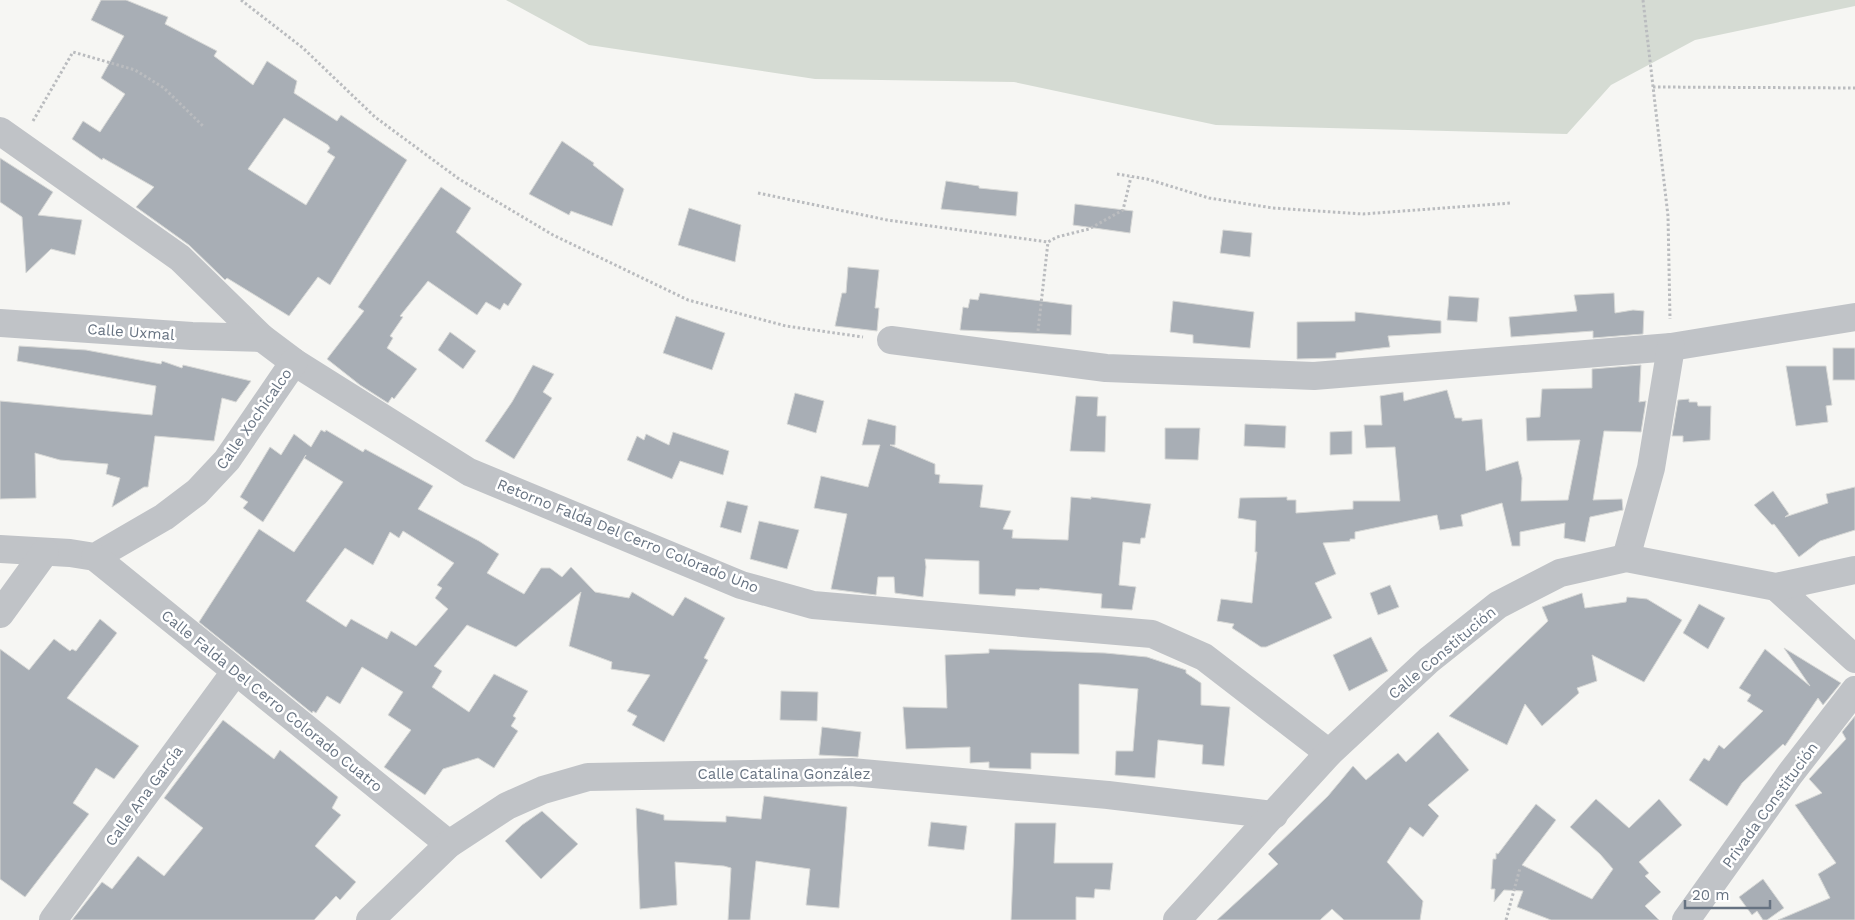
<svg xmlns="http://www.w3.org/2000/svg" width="1855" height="920" viewBox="0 0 1855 920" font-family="'Work Sans',sans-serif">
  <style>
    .green { fill: #d5dbd3 }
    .building { fill: #a8aeb5; stroke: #d7d8d6; fill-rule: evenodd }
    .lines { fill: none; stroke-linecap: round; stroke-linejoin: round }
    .path { stroke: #babcbf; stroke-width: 3; stroke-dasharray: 2.5 2.5; stroke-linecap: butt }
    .minor { stroke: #c0c3c7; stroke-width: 28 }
    .labels { text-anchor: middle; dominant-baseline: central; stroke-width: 5; stroke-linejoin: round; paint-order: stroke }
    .street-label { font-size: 15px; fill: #677382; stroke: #fff }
  </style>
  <rect width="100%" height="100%" fill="#f6f6f3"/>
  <polygon class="green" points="506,0 1855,0 1855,6 1695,40 1611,85 1567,134 1216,125 1014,82 815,79 589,45"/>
  <g class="building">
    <path d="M101 0H126L168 17 165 24 217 51 214 56 253 85 267 61 297 81 294 93 337 121 341 115 407 160 330 285 318 277 289 316 227 278 225 280 189 245 136 207 154 187 103 158 102 160 72 139 83 121 100 132 125 94 101 78 124 36 91 20ZM284 118 328 145 330 148 327 152 335 157 306 205 248 169Z"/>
    <polygon points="562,141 594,163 593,165 624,189 612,226 571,211 569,215 529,194"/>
    <polygon points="0,158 53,192 38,215 82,220 75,255 51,249 26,273 22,217 0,202"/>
    <polygon points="946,181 979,186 979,188 1018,192 1016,216 941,209"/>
    <polygon points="441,187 471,208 456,232 522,284 508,306 504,303 500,310 486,302 477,315 428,281 400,316 403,317 390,336 393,338 387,348 417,369 394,399 392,397 388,403 360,385 327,359 364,311 358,307"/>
    <polygon points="1075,204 1133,211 1130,233 1073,225"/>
    <polygon points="689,208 741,225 735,262 678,245"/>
    <polygon points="1223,230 1252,233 1250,257 1220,253"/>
    <polygon points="848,267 879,270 875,308 879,308 877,331 835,326 842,293 846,293"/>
    <polygon points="980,293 1072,305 1071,335 960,330 963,307 968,308 970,299 978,300"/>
    <polygon points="1614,293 1615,313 1633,310 1644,311 1643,334 1593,338 1593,331 1511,337 1509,317 1577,311 1574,295"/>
    <polygon points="1449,296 1479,298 1477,322 1447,320"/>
    <polygon points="1173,301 1254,312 1250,348 1193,343 1193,335 1170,332"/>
    <polygon points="1355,312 1441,321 1441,333 1388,336 1390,347 1336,353 1336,358 1297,359 1297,322 1355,321"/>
    <polygon points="676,316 725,333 712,370 663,353"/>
    <polygon points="450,332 476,351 463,369 438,350"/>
    <polygon points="19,346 86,350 161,364 162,361 182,368 183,365 251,381 236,402 222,398 214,441 155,436 148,487 144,487 112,507 120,478 106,474 108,464 60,460 35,453 36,498 0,499 0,401 152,415 156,386 17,361"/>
    <rect x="1833" y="348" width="22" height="32"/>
    <polygon points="533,365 554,374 543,392 552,398 514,459 485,441 512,402"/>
    <polygon points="1641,365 1639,402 1646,401 1641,432 1604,431 1593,500 1622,499 1623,510 1590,517 1585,542 1564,538 1565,523 1520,532 1520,546 1512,546 1502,503 1461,515 1463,526 1440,530 1437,515 1355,532 1355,539 1350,539 1350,541 1323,543 1336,574 1315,583 1332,618 1266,647 1261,647 1232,628 1234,624 1217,621 1221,599 1252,603 1257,552 1255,552 1256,521 1238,518 1240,498 1287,497 1287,500 1296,500 1296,513 1353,509 1353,501 1400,501 1395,447 1366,448 1364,425 1382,425 1380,396 1403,392 1404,401 1447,390 1455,418 1462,418 1462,421 1482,419 1486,471 1518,461 1522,478 1521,501 1568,500 1580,440 1527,441 1526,418 1540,417 1542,389 1592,388 1592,369"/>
    <polygon points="1786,366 1826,366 1832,405 1826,406 1828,422 1796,426"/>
    <polygon points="795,393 824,401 816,433 787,424"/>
    <polygon points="1076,396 1098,397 1097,416 1106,416 1105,452 1070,451"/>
    <polygon points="1689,399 1689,402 1697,402 1698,406 1711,406 1710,440 1683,442 1683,436 1672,436 1678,400"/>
    <polygon points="868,419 896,426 895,445 890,445 935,464 935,474 940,475 939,483 983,485 980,507 1011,511 1003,529 1013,530 1012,538 1068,540 1071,497 1091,499 1091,497 1151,504 1145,538 1141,538 1140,544 1123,542 1119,585 1136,587 1132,610 1101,608 1102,594 1040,588 1039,590 1016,589 1015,596 979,594 979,561 925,559 926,567 923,597 895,593 894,577 878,577 876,595 831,589 847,514 814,508 821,476 868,487 880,445 862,445"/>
    <polygon points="1245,424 1286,426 1285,448 1244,446"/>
    <polygon points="1165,428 1200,428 1198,460 1165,459"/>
    <path d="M321 430 325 432 326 430 363 452 365 449 433 486 418 509 479 541 499 554 487 573 524 594 541 568H550L562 577 571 567 595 592 629 598 632 592 673 616 685 597 725 618 704 658 708 660 664 742 632 725 637 716 627 711 650 675 611 669 612 662 569 646 581 592 516 647 467 625 434 666 442 671 432 687 469 712 494 674 528 691 513 716 516 718 511 726 518 731 494 768 478 758 443 769 425 795 384 767 411 730 388 715 403 692 362 667 340 704 327 696 316 713 313 711 312 713 199 622 259 529 294 552 343 482 304 458 306 455 263 522 243 508 248 502 240 497 270 447 281 455 294 434 311 447ZM403 531 454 563 437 585 442 588 435 598 448 609 416 646 391 631 387 639 351 619 346 627 306 601 345 548 373 565 390 532 399 538Z"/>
    <polygon points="1352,431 1352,454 1330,455 1330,432"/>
    <polygon points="673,432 729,451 723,475 680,461 672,479 627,460 637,436 644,440 646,434 669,445"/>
    <polygon points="1855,487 1855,530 1820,541 1799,557 1774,524 1772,525 1754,505 1773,491 1789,514 1785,517 1828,503 1826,494"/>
    <polygon points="727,501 748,506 741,533 720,527"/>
    <polygon points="759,521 799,530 787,569 750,559"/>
    <polygon points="1390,585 1399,607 1378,615 1370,593"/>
    <polygon points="1582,593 1585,608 1626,602 1627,597 1647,599 1682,620 1644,682 1592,655 1597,681 1577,688 1579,693 1542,726 1525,704 1507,745 1449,716 1548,621 1542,607"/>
    <polygon points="1699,604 1725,618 1708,649 1683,633"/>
    <polygon points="100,619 117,633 67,698 139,746 114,779 96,768 73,803 89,814 25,897 0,879 0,649 29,670 54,639 70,651 72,649 76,651"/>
    <polygon points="1371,637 1388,671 1349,691 1333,655"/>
    <polygon points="1784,648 1841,683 1823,705 1818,698 1785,746 1783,744 1742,783 1727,806 1689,780 1704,758 1709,761 1719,745 1724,749 1763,711 1747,701 1751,695 1739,688 1765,649 1810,686"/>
    <polygon points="989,649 1105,653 1147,657 1186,670 1186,673 1201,683 1201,705 1230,707 1224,766 1202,764 1203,745 1158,740 1155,778 1115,775 1116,751 1133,751 1138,689 1079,684 1079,754 1031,753 1031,769 989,768 989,762 970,763 970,747 906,749 903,707 947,708 945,655 989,653"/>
    <polygon points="781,691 818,692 817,721 780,720"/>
    <polygon points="1855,716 1855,920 1778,920 1830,898 1818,874 1836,863 1795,805 1822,793 1809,779 1846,739 1842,732"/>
    <polygon points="223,720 274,759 280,750 338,797 332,808 341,815 315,846 356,882 340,900 336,896 314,920 72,920 102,882 112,889 138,856 164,876 203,828 164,798"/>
    <polygon points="822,727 861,732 858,757 819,755"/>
    <polygon points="1438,732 1469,770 1428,805 1439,816 1423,837 1410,827 1387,862 1423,901 1420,920 1344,920 1332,909 1320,920 1217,920 1278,864 1268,854 1328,796 1353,766 1366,780 1398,753 1406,762"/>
    <polygon points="764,796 847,807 839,908 806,905 810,869 756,861 750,920 728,920 731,868 724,866 675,862 677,905 640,909 636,808 664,815 664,820 726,822 726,816 761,819"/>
    <polygon points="1596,799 1629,828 1659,799 1682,825 1639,862 1649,873 1645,876 1661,892 1645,906 1659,920 1551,920 1517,907 1523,891 1504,890 1494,902 1495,889 1491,889 1493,859 1496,859 1496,853 1498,854 1536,804 1556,820 1522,865 1592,899 1613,869 1600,854 1570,827"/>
    <polygon points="542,811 578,844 541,879 505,841 522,825"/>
    <polygon points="931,822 967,826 964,850 928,846"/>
    <polygon points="1015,823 1056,823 1054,863 1113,863 1110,890 1095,889 1094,898 1076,897 1076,920 1011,920"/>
    <polygon points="1763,879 1784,908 1767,920 1763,920 1757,911 1752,915 1739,897"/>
  </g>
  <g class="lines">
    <g class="path">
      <polyline points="241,0 303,48 375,117 459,179 553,235 688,300 786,326 863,337"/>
      <polyline points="1643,0 1668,216 1670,319"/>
      <polyline points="1653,87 1855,88"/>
      <polyline points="33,121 73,52 135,70 164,88 204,127"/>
      <polyline points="1117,174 1147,179 1209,198 1273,208 1363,214 1511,203"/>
      <polyline points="758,193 887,220 1048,242"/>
      <polyline points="1038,331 1048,242 1057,237 1089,229 1123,210 1131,177"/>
      <polyline points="1506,920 1520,868"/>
    </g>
    <g class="minor">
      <polyline points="0,131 180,258 262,338 294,362 469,472 741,585 813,605 1152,634 1204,657 1329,753"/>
      <polyline points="0,323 192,336 262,338"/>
      <polyline points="891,340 1106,368 1314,376 1671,347 1855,317"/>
      <polyline points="0,549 70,553 95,557 164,517 197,492 227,460 294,362"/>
      <polyline points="95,557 449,844"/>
      <polyline points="1626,558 1651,468 1671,347"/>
      <polyline points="1776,587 1855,659"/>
      <polyline points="0,614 45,552"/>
      <polyline points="53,920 235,672"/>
      <polyline points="370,920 449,844 507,806 543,790 588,777 851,772 1108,795 1274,815"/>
      <polyline points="1177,920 1329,753 1429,660 1498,605 1560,573 1626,558 1776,587 1855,570"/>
      <polyline points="1686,920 1790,774 1855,690"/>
    </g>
  </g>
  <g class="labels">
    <g class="street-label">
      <text transform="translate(131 332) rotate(4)">Calle Uxmal</text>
      <text transform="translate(254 419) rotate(-55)">Calle Xochicalco</text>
      <text transform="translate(628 536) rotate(22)">Retorno Falda Del Cerro Colorado Uno</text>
      <text transform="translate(1442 653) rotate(-40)">Calle Constitución</text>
      <text transform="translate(272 701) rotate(39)">Calle Falda Del Cerro Colorado Cuatro</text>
      <text x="784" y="774">Calle Catalina González</text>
      <text transform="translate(144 796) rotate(-54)">Calle Ana García</text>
      <text transform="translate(1770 805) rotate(-54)">Privada Constitución</text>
    </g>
  </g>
  <path d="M1685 900v8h85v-8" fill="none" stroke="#677382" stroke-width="2.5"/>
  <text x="1692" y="900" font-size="15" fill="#677382" stroke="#ffffff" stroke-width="4" paint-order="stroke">20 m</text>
</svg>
